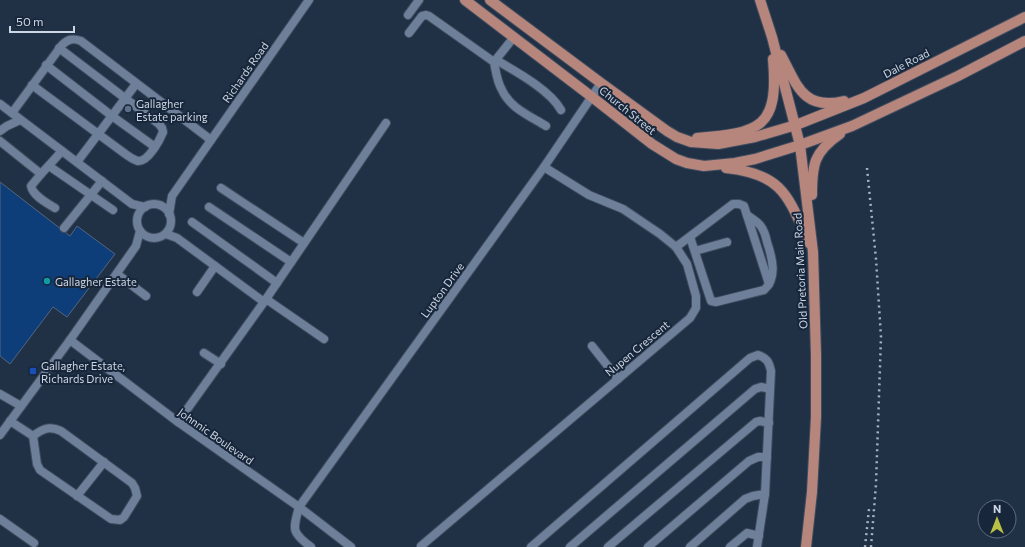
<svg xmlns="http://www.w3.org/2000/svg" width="1025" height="547" viewBox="0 0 1025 547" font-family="Commissioner,sans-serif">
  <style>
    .building { fill: #0e3e7a; stroke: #54667e }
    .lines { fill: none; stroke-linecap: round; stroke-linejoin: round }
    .minor-casing { stroke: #404c5f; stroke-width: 10 }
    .major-casing { stroke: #404c5f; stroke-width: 12 }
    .minor { stroke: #6e8099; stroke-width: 8 }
    .major { stroke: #b6867d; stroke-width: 10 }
    .rail { stroke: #a7b2c2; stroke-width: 2.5; stroke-dasharray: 2 4; stroke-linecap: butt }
    .service-dot { fill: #5c6f8a; stroke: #17263a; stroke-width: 1.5 }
    .culture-dot { fill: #0f9aa8; stroke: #17263a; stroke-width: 1.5 }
    .transit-dot { fill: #1a4fb4; stroke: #17263a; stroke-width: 1.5 }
    .labels { text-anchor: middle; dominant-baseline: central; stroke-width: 4; stroke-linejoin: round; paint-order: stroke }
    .street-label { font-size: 11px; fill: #ccd6e4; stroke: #17263a }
    .poi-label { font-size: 11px; fill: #ccd6e4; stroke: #17263a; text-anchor: start }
  </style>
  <rect width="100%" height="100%" fill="#203045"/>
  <polygon class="building" points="0,182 70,236 77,226 115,254 67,317 53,307 10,364 0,356"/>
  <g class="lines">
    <g class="minor-casing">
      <g id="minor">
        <polyline points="408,15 419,0"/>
        <path d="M409 33 422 16 426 15 429 16 494 62C496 72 497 82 502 90 510 108 530 116 546 126"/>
        <path d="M496 60C515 71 550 90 561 110"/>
        <polyline points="494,62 514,37"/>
        <polyline points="46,65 112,116 155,147"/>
        <path d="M32 85 124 153C128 156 134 160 138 161 148 162 160 140 163 132L162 128 159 124 59 48"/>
        <polyline points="0,104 132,204 145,207"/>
        <path d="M12 113 62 45C68 39 73 38 81 41L211 140"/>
        <polyline points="0,131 7,126 20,120"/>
        <polyline points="0,141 41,174 62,151"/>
        <polyline points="77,162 136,84"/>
        <polyline points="49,166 113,210"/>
        <path d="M41 174 31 186C33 196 47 203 55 208"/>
        <polyline points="221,188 304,243"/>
        <circle cx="154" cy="221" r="17"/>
        <polyline points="209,207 291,262"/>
        <polyline points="169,214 172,196 309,0"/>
        <polyline points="192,222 277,283"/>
        <polyline points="64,228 102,181"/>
        <polyline points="166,234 177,238 264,302"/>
        <path d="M690 237 711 301 716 302 764 290C778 278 772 257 767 242 766 237 764 230 760 225 756 221 751 218 747 215"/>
        <polyline points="676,247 733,204 739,204 744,206 769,284"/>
        <polyline points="695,251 727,242"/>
        <polyline points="117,274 146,296"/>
        <polyline points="197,292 215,266"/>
        <polyline points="266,299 324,339"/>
        <polyline points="70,340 178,422 299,507 351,547"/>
        <polyline points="592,346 618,379"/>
        <polyline points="204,353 221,364"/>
        <polyline points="0,394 21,406"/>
        <path d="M10 421 33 436 37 464 40 470 111 519 120 520 124 517 137 496 135 488 132 483 61 431C49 426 44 428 33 436"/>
        <polyline points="178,422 264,302 386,123"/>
        <polyline points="0,435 70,340 136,246 140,231"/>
        <polyline points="77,496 104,462"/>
        <polyline points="0,519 34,543"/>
        <polyline points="421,546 690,318 696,308 696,296 687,264 676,247 660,234 623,209 589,195 544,167"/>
        <path d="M311 547C291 532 293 530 299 507L544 167 601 83"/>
        <path d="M531 547 750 358 758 355C767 358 769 362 771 371L765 494 757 547"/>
        <polyline points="570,547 755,389 761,387 770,389"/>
        <polyline points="608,547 756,422 760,421 769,423"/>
        <polyline points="648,547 749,461 758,457 767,457"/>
        <polyline points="690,547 745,499 753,496 765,494"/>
        <polyline points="730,547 747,533 759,536"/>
      </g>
    </g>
    <g class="major-casing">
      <g id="major">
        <polyline points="465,0 592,97 652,144 676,159 687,163 704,166 735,163 755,159 800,145 852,126 958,76 1025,41"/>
        <polyline points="490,0 601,83 667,131 677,137 691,142 718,144 755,137 796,125 864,98 1025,17"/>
        <polyline points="760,0 772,37 800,145 813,252 816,355 816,417 812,492 806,547"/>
        <path d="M781 55C797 85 803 111 844 101"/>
        <path d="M697 138C760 133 779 128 773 59"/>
        <path d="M726 168C783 174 788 196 809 243"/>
        <path d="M812 195C812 164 814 152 840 134"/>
      </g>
    </g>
    <use href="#minor" class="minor"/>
    <use href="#major" class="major"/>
    <g class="rail">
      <polyline points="867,168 876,259 881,337 876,484 871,547"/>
      <polyline points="865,547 869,509"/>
    </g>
  </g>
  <circle class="service-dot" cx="128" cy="109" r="4"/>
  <circle class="culture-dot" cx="47" cy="281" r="4"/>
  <rect class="transit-dot" x="29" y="367" width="8" height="8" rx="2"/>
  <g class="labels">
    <g class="street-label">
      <text transform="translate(906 63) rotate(-27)">Dale Road</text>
      <text transform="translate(245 72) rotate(-55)">Richards Road</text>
      <text transform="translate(628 110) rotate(39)">Church Street</text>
      <text transform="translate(800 271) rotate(-93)">Old Pretoria Main Road</text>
      <text transform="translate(442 290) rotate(-54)">Lupton Drive</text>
      <text transform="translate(637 348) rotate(-40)">Nupen Crescent</text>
      <text transform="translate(216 436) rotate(35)">Johnnic Boulevard</text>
    </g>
    <g class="poi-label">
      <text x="136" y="103">Gallagher<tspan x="136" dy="13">Estate parking</tspan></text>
      <text x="55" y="281">Gallagher Estate</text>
      <text x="41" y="365">Gallagher Estate,<tspan x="41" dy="13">Richards Drive</tspan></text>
    </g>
  </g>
  <g transform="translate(997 519)"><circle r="19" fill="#17263a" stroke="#5f6c7e"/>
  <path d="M0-3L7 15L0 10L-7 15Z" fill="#b9c046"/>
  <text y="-6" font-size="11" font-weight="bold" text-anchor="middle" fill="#ccd6e4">N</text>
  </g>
  <path d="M10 26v6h64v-6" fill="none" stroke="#ccd6e4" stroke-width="2"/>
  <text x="16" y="26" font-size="12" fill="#ccd6e4" stroke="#17263a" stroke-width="3" paint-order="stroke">50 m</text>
</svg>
